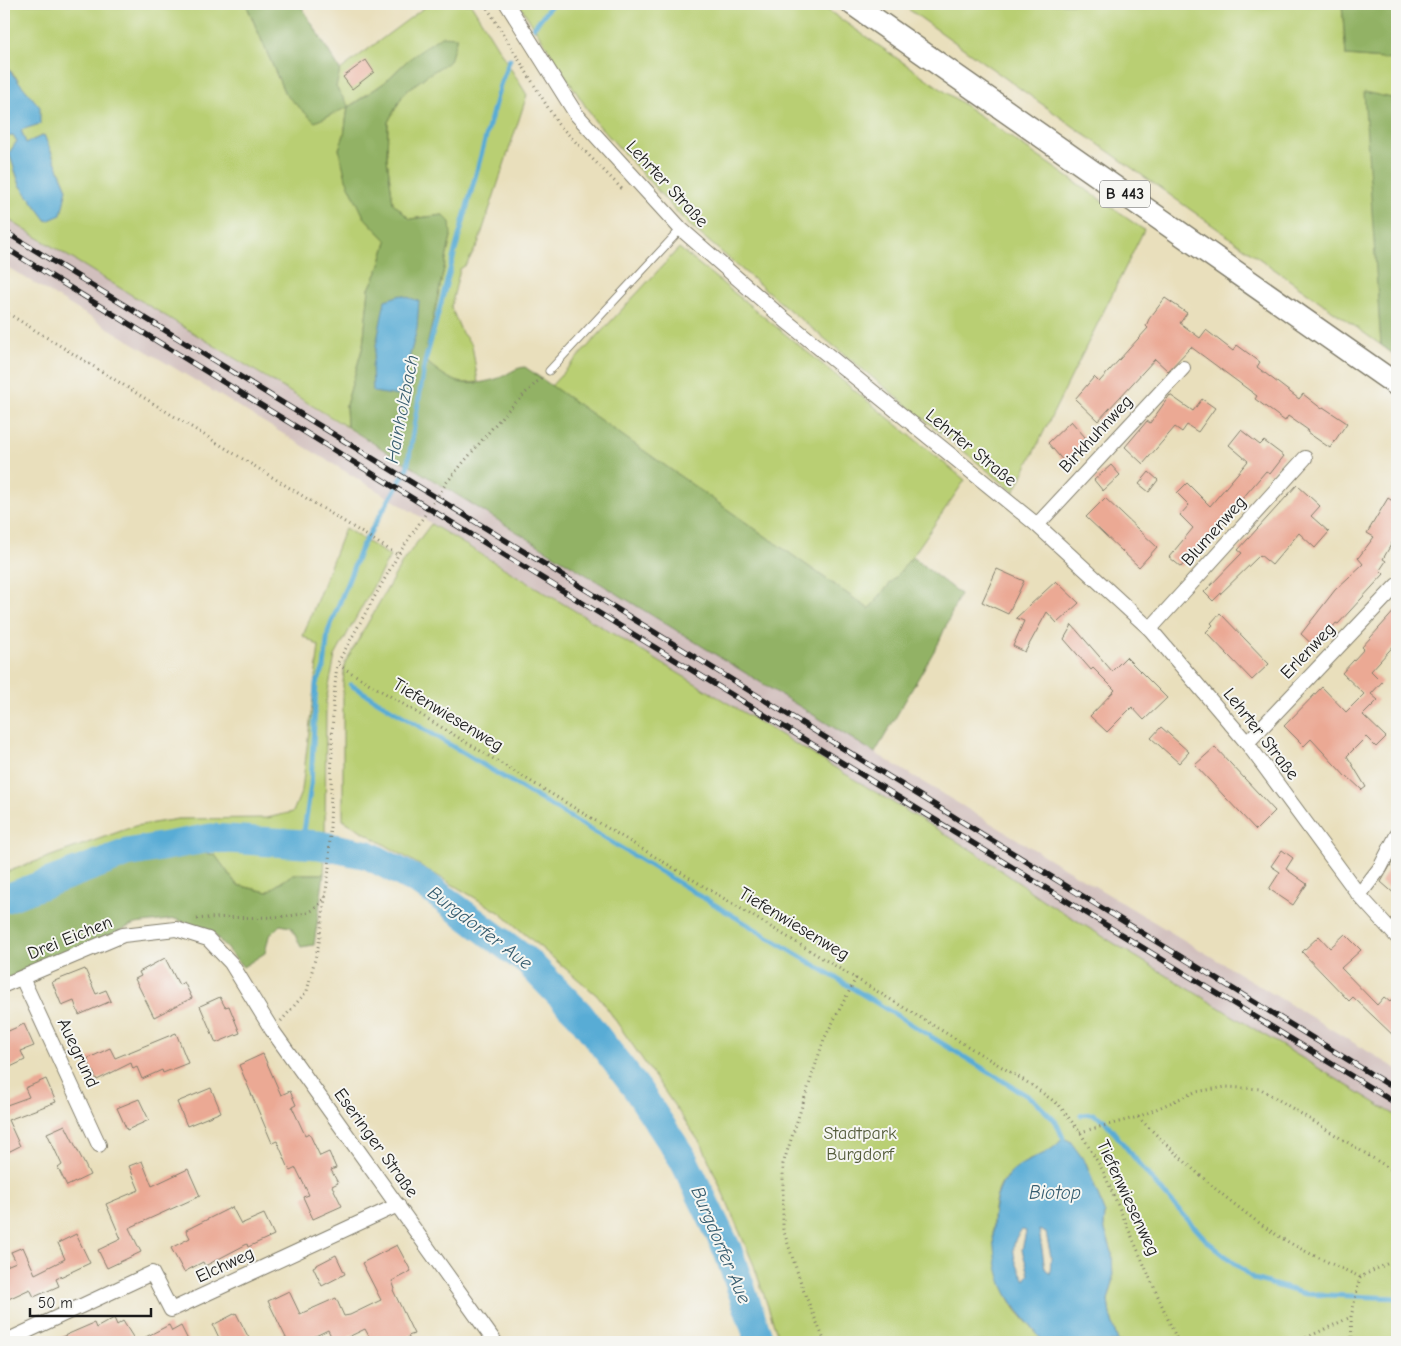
<svg xmlns="http://www.w3.org/2000/svg" width="1401" height="1346" viewBox="0 0 1401 1346" font-family="'Comic Neue',sans-serif">
  <style>
    .industrial { fill: #d1bfbd }
    .green { fill: #b9cf73; stroke: #6a7648 }
    .forest { fill: #92b265; stroke: #576740 }
    .water { fill: #59acd5; stroke: #3a6478; fill-rule: evenodd }
    .lines { fill: none; stroke-linecap: round; stroke-linejoin: round }
    .stream { stroke: #59acd5; stroke-width: 5 }
    .river { stroke: #59acd5; stroke-width: 29 }
    .building { fill: #eba994 }
    .service-casing { stroke: #827e6c; stroke-width: 9 }
    .minor-casing { stroke: #827e6c; stroke-width: 16 }
    .primary-casing { stroke: #827e6c; stroke-width: 25 }
    .path { stroke: #827e6c; stroke-width: 3; stroke-dasharray: 1 4; stroke-linecap: butt }
    .service { stroke: #fff; stroke-width: 7 }
    .minor { stroke: #fff; stroke-width: 14 }
    .primary { stroke: #fff; stroke-width: 22 }
    .rail-casing { stroke: #1c1c1c; stroke-width: 5.5 }
    .rail { stroke: #f6f6f2; stroke-width: 4; stroke-dasharray: 11; stroke-linecap: butt }
    .labels { text-anchor: middle; dominant-baseline: central; stroke-width: 4; stroke-linejoin: round; paint-order: stroke }
    .shield { fill: #f6f6f2; stroke: #5d5d5c; stroke-width: 1 }
    .shield-label { font-size: 16px; font-weight: bold; fill: #1c1c1c }
    .street-label { font-size: 18px; fill: #1c1c1c; stroke: #f6f6f2 }
    .park-label { font-size: 18px; fill: #535b3a; stroke: #f6f6f2 }
    .water-label { font-size: 19px; font-style: italic; fill: #375d6f; stroke: #f6f6f2 }
  </style>
  <rect width="100%" height="100%" fill="#f6f6f2"/>
  <filter id="ink" filterUnits="userSpaceOnUse"><feTurbulence type="fractalNoise" baseFrequency=".02" numOctaves="2"/><feDisplacementMap in="SourceGraphic" scale="10" xChannelSelector="R" yChannelSelector="G"/><feConvolveMatrix kernelMatrix="1 2 1 2 8 2 1 2 1" color-interpolation-filters="sRGB"/></filter>
  <filter id="wash" filterUnits="userSpaceOnUse"><feTurbulence type="fractalNoise" baseFrequency=".0096" numOctaves="4" result="noise"/><feDisplacementMap in="SourceGraphic" scale="20" xChannelSelector="R" yChannelSelector="G"/><feGaussianBlur stdDeviation="1.12" result="paint"/><feColorMatrix in="noise" values="0 0 0 0 0 0 0 0 0 0 0 0 0 0 0 0 0 1.4 0 .05"/><feComposite in="paint" operator="in"/></filter>
  <g filter="url(#wash)">
    <rect width="100%" height="100%" fill="#e9dfbc"/>
    <polygon class="industrial" points="4,217 875,753 1397,1069 1397,1116 1043,900 978,854 4,265"/>
    <g class="green">
      <path d="M4 4H246L285 94 336 87 340 70 429 4H471L527 95 478 244 466 265 460 269 451 307 462 333 472 345 478 382C451 386 444 376 424 360L451 237 443 215 410 219 393 203 387 159 388 122 404 93 426 76 408 60 384 83 348 107 344 135 339 149 364 217 387 241 380 266 369 289 363 346 346 405 347 427 4 217V137L13 136 17 141 9 153 20 185 47 220 67 189 44 135 26 143 21 130 18 79 4 64Z"/>
      <polygon points="519,4 819,4 1144,230 1014,492 793,313 686,222 595,121"/>
      <polygon points="901,4 1342,4 1346,56 1397,60 1397,189 1392,98 1376,260 1381,345"/>
      <polygon points="679,248 965,480 912,557 869,609 551,386"/>
      <path d="M431 524 978 854 1043 900 1397 1116V1342H1118L1110 1315 1108 1301 1113 1282 1112 1252 1104 1227 1105 1214 1086 1163 1057 1146C1042 1157 1021 1162 1008 1175 980 1203 996 1282 1016 1310 1025 1321 1035 1330 1043 1342H780L753 1263 703 1147 600 998 499 912 343 820V682L345 663 403 561Z"/>
      <path d="M345 528 390 556 335 656 326 701 325 836C279 836 231 827 185 834 122 843 63 871 4 891V873L135 826 178 819 267 818 293 812 302 790 319 646 303 636Z"/>
      <polygon points="224,848 325,854 324,874 293,874 267,892 237,885 215,855 194,851"/>
    </g>
    <g class="forest">
      <path d="M246 4H300L340 70 336 87 349 107 384 83 408 60 441 36 457 37 450 61 426 76 404 93 388 122 387 159 393 203 410 219 443 215 450 222 451 236 424 360C452 382 460 389 496 379 507 376 513 368 525 367L869 609 912 557 960 594 938 644 875 753 347 427 346 405 363 346 369 289 380 266 387 241 364 217 346 179 339 149 344 135 348 107 315 122 285 94Z"/>
      <polygon points="1342,4 1397,4 1397,60 1346,56"/>
      <polygon points="1364,92 1392,98 1397,189 1397,357 1381,345"/>
      <polygon points="194,851 215,855 237,885 267,892 293,874 324,874 314,945 301,947 291,927 280,925 269,936 265,953 243,967 212,932 175,919 135,924 4,979 4,911 145,857"/>
    </g>
    <g class="water">
      <polygon points="4,64 40,107 40,124 21,130 26,143 44,135 67,189 61,215 47,221 20,185 9,153 17,141 13,136 4,137"/>
      <polygon points="401,295 419,301 417,329 399,396 373,392 372,366 385,300"/>
      <path d="M1063 1138 1070 1141 1086 1163 1105 1214 1104 1227 1112 1252 1113 1282 1108 1301 1110 1315 1118 1342H1043C1030 1323 1012 1308 1003 1286 991 1257 986 1197 1010 1173 1026 1157 1049 1157 1063 1138ZM1022 1230 1026 1231 1022 1250 1029 1274 1025 1280C1015 1264 1007 1244 1022 1230ZM1039 1230 1046 1233 1051 1257 1050 1274 1045 1268Z"/>
    </g>
    <g class="lines">
      <g class="stream">
        <polyline points="534,27 552,4"/>
        <polyline points="351,685 841,981 1034,1100 1056,1122 1063,1138"/>
        <polyline points="302,845 311,785 316,684 324,668 328,632 361,548 407,469 425,362 500,85 510,59"/>
        <polyline points="1081,1115 1093,1114 1104,1120 1153,1181 1208,1242 1254,1279 1306,1294 1397,1298"/>
      </g>
      <polyline class="river" points="4,899 127,853 211,838 319,845 368,855 425,885 528,962 580,1015 637,1089 683,1159 727,1249 760,1342"/>
    </g>
    <g id="blocks">
      <g class="building">
        <polygon points="366,60 374,72 352,89 343,77"/>
        <polygon points="1165,298 1187,313 1180,323 1200,338 1206,330 1233,351 1237,345 1260,362 1257,367 1299,399 1303,394 1322,409 1323,407 1347,423 1330,448 1307,432 1308,430 1288,416 1285,421 1255,399 1257,396 1191,347 1168,371 1155,359 1098,421 1075,399 1094,377 1099,382 1148,328 1146,326 1149,319"/>
        <polygon points="1170,395 1193,411 1202,399 1215,408 1198,432 1187,425 1182,432 1175,427 1143,464 1125,447 1147,421 1150,423"/>
        <polygon points="1071,421 1085,437 1081,441 1085,445 1065,463 1048,443"/>
        <polygon points="1241,430 1260,445 1264,441 1284,456 1270,474 1266,471 1235,507 1237,509 1208,541 1205,538 1181,567 1169,557 1193,528 1180,515 1189,505 1177,493 1187,483 1210,506 1248,461 1229,445"/>
        <polygon points="1111,465 1120,475 1103,491 1094,480"/>
        <polygon points="1149,472 1158,480 1149,492 1139,484"/>
        <polygon points="1297,485 1320,506 1311,516 1329,532 1315,548 1299,533 1272,565 1260,555 1213,601 1204,592 1242,553 1238,550"/>
        <polygon points="1105,498 1157,547 1139,567 1086,517"/>
        <polygon points="1388,498 1397,504 1397,534 1383,559 1386,561 1380,570 1384,574 1338,624 1336,623 1316,648 1301,634 1335,590 1363,564 1358,558 1374,537 1367,533"/>
        <polygon points="997,569 1024,581 1008,614 982,602"/>
        <polygon points="1056,581 1079,603 1057,623 1047,612 1025,652 1013,646 1024,621 1016,618"/>
        <polygon points="1397,608 1397,642 1371,671 1382,682 1371,694 1378,700 1363,715 1386,737 1376,747 1366,737 1347,756 1366,787 1362,790 1347,776 1346,777 1311,739 1304,746 1284,726 1322,687 1346,712 1364,694 1342,673 1364,649 1362,647"/>
        <polygon points="1220,613 1269,664 1252,680 1206,632 1213,625 1211,623"/>
        <polygon points="1072,625 1112,671 1126,657 1167,698 1144,720 1132,707 1107,732 1090,716 1115,690 1093,668 1091,670 1064,639"/>
        <polygon points="1161,727 1189,752 1179,763 1151,738"/>
        <polygon points="1215,747 1275,811 1256,830 1195,765"/>
        <polygon points="1282,850 1293,858 1286,869 1307,884 1293,905 1269,889 1280,872 1271,866"/>
        <polygon points="1397,854 1397,896 1381,882"/>
        <polygon points="1345,934 1361,950 1341,968 1377,1005 1384,997 1390,1002 1397,994 1397,1039 1353,997 1349,1001 1302,952 1319,936 1330,948"/>
        <polygon points="165,958 179,985 184,982 192,998 154,1017 135,979 141,976 139,972"/>
        <polygon points="85,969 96,994 106,990 111,1001 79,1015 74,1001 62,1006 52,982"/>
        <polygon points="220,997 225,1007 229,1006 240,1033 216,1043 200,1006"/>
        <polygon points="24,1024 34,1046 21,1051 25,1060 4,1070 4,1033"/>
        <polygon points="176,1033 188,1063 163,1073 162,1070 142,1079 137,1067 133,1069 131,1063 97,1080 87,1059 110,1048 115,1058"/>
        <polygon points="263,1054 281,1095 290,1091 296,1105 292,1107 305,1135 309,1133 320,1156 329,1152 336,1168 331,1170 338,1183 332,1186 342,1206 313,1219 303,1197 309,1195 296,1168 290,1171 277,1141 272,1143 239,1065"/>
        <polygon points="46,1079 56,1102 8,1120 20,1146 4,1154 4,1106 29,1097 25,1088"/>
        <polygon points="211,1088 221,1112 187,1126 177,1102"/>
        <polygon points="139,1099 149,1120 127,1130 117,1108"/>
        <polygon points="65,1125 90,1175 67,1186 58,1168 62,1165 47,1133"/>
        <polygon points="142,1161 152,1186 188,1169 200,1196 129,1228 141,1252 107,1268 98,1250 121,1239 106,1204 139,1190 129,1166"/>
        <polygon points="232,1207 241,1224 264,1214 274,1235 248,1247 247,1244 205,1266 203,1262 184,1272 171,1248 190,1238 186,1230"/>
        <polygon points="76,1234 90,1263 56,1279 59,1286 34,1297 30,1289 4,1301 4,1267 16,1262 11,1252 23,1247 35,1274 65,1259 58,1243"/>
        <polygon points="397,1245 411,1271 392,1281 395,1289 393,1290 414,1334 408,1336 411,1342 372,1342 365,1329 338,1342 334,1342 328,1330 303,1342 288,1342 268,1301 289,1291 300,1314 336,1298 344,1316 350,1315 381,1300 362,1263"/>
        <polygon points="336,1255 345,1274 322,1286 313,1267"/>
        <polygon points="236,1313 251,1342 221,1342 213,1325"/>
        <polygon points="114,1318 117,1325 123,1321 136,1342 169,1325 172,1331 181,1326 189,1342 50,1342 94,1323 96,1328"/>
      </g>
    </g>
  </g>
  <g filter="url(#ink)">
    <use href="#blocks" fill-opacity="0" stroke="#827e6c" stroke-width="1"/>
    <g class="lines">
      <g class="service-casing">
        <polyline id="service" points="549,371 681,229"/>
      </g>
      <g class="minor-casing">
        <g id="minor">
          <polyline points="507,4 576,114 681,229 786,321 1037,525 1150,629 1247,743 1359,895 1397,937"/>
          <polyline points="1037,525 1183,368"/>
          <polyline points="1150,629 1305,458"/>
          <polyline points="1247,743 1397,585"/>
          <polyline points="1359,895 1380,868 1397,835"/>
          <polyline points="22,978 99,1145"/>
          <polyline points="4,985 123,935 176,929 208,939 231,963 272,1030 495,1342"/>
          <polyline points="4,1342 152,1273 171,1310 398,1205"/>
        </g>
      </g>
      <g class="primary-casing">
        <polyline id="primary" points="853,4 1397,385"/>
      </g>
      <g class="path">
        <polyline points="485,4 558,124 624,191"/>
        <polyline points="4,311 398,555"/>
        <polyline points="541,378 504,414 447,482 398,555 337,664 1030,1084 1059,1105 1080,1132 1103,1171 1178,1342"/>
        <path d="M197 919C223 915 297 922 314 909 319 906 323 899 327 894"/>
        <polyline points="281,1021 307,991 319,943 329,869 333,707 337,664"/>
        <path d="M1138 1117C1177 1155 1217 1193 1262 1225 1292 1247 1326 1261 1360 1277"/>
        <polyline points="1080,1132 1138,1117 1195,1092 1226,1087 1261,1089 1397,1173"/>
        <polyline points="825,1342 804,1292 783,1229 783,1164 824,1039 856,978"/>
        <polyline points="1297,1342 1351,1317"/>
        <polyline points="1352,1342 1351,1317 1360,1277 1397,1259"/>
      </g>
      <use href="#service" class="service"/>
      <use href="#minor" class="minor"/>
      <use href="#primary" class="primary"/>
      <g class="rail-casing">
        <g id="rail">
          <polyline points="4,231 1397,1090"/>
          <polyline points="4,247 1397,1104"/>
        </g>
      </g>
      <use href="#rail" class="rail"/>
    </g>
  </g>
  <g class="labels">
    <rect class="shield" x="1100" y="180.5" width="50" height="27" rx="4"/>
    <g class="shield-label">
      <text x="1125" y="194">B 443</text>
    </g>
    <g class="street-label">
      <text transform="translate(667 184) rotate(47)">Lehrter Straße</text>
      <text transform="translate(1096 434) rotate(-47)">Birkhuhnweg</text>
      <text transform="translate(971 448) rotate(39)">Lehrter Straße</text>
      <text transform="translate(1214 531) rotate(-48)">Blumenweg</text>
      <text transform="translate(1308 651) rotate(-46)">Erlenweg</text>
      <text transform="translate(448 715) rotate(31)">Tiefenwiesenweg</text>
      <text transform="translate(1261 734) rotate(52)">Lehrter Straße</text>
      <text transform="translate(794 924) rotate(31)">Tiefenwiesenweg</text>
      <text transform="translate(70 938) rotate(-22)">Drei Eichen</text>
      <text transform="translate(78 1053) rotate(65)">Auegrund</text>
      <text transform="translate(376 1143) rotate(54)">Eseringer Straße</text>
      <text transform="translate(1128 1198) rotate(65)">Tiefenwiesenweg</text>
      <text transform="translate(225 1265) rotate(-25)">Elchweg</text>
    </g>
    <g class="park-label">
      <text x="860" y="1133">Stadtpark<tspan x="860" dy="21">Burgdorf</tspan></text>
    </g>
    <g class="water-label">
      <text transform="translate(402 409) rotate(-79)">Hainholzbach</text>
      <text transform="translate(480 928) rotate(37)">Burgdorfer Aue</text>
      <text x="1055" y="1193">Biotop</text>
      <text transform="translate(721 1245) rotate(67)">Burgdorfer Aue</text>
    </g>
  </g>
  <rect width="1401" height="1346" fill="none" stroke="#f6f6f2" stroke-width="20"/>
  <path d="M30 1308v8h121v-8" fill="none" stroke="#1c1c1c" stroke-width="2.5"/>
  <text x="38" y="1308" font-size="15" fill="#1c1c1c" stroke="#f6f6f2" stroke-width="4" paint-order="stroke">50 m</text>
</svg>
